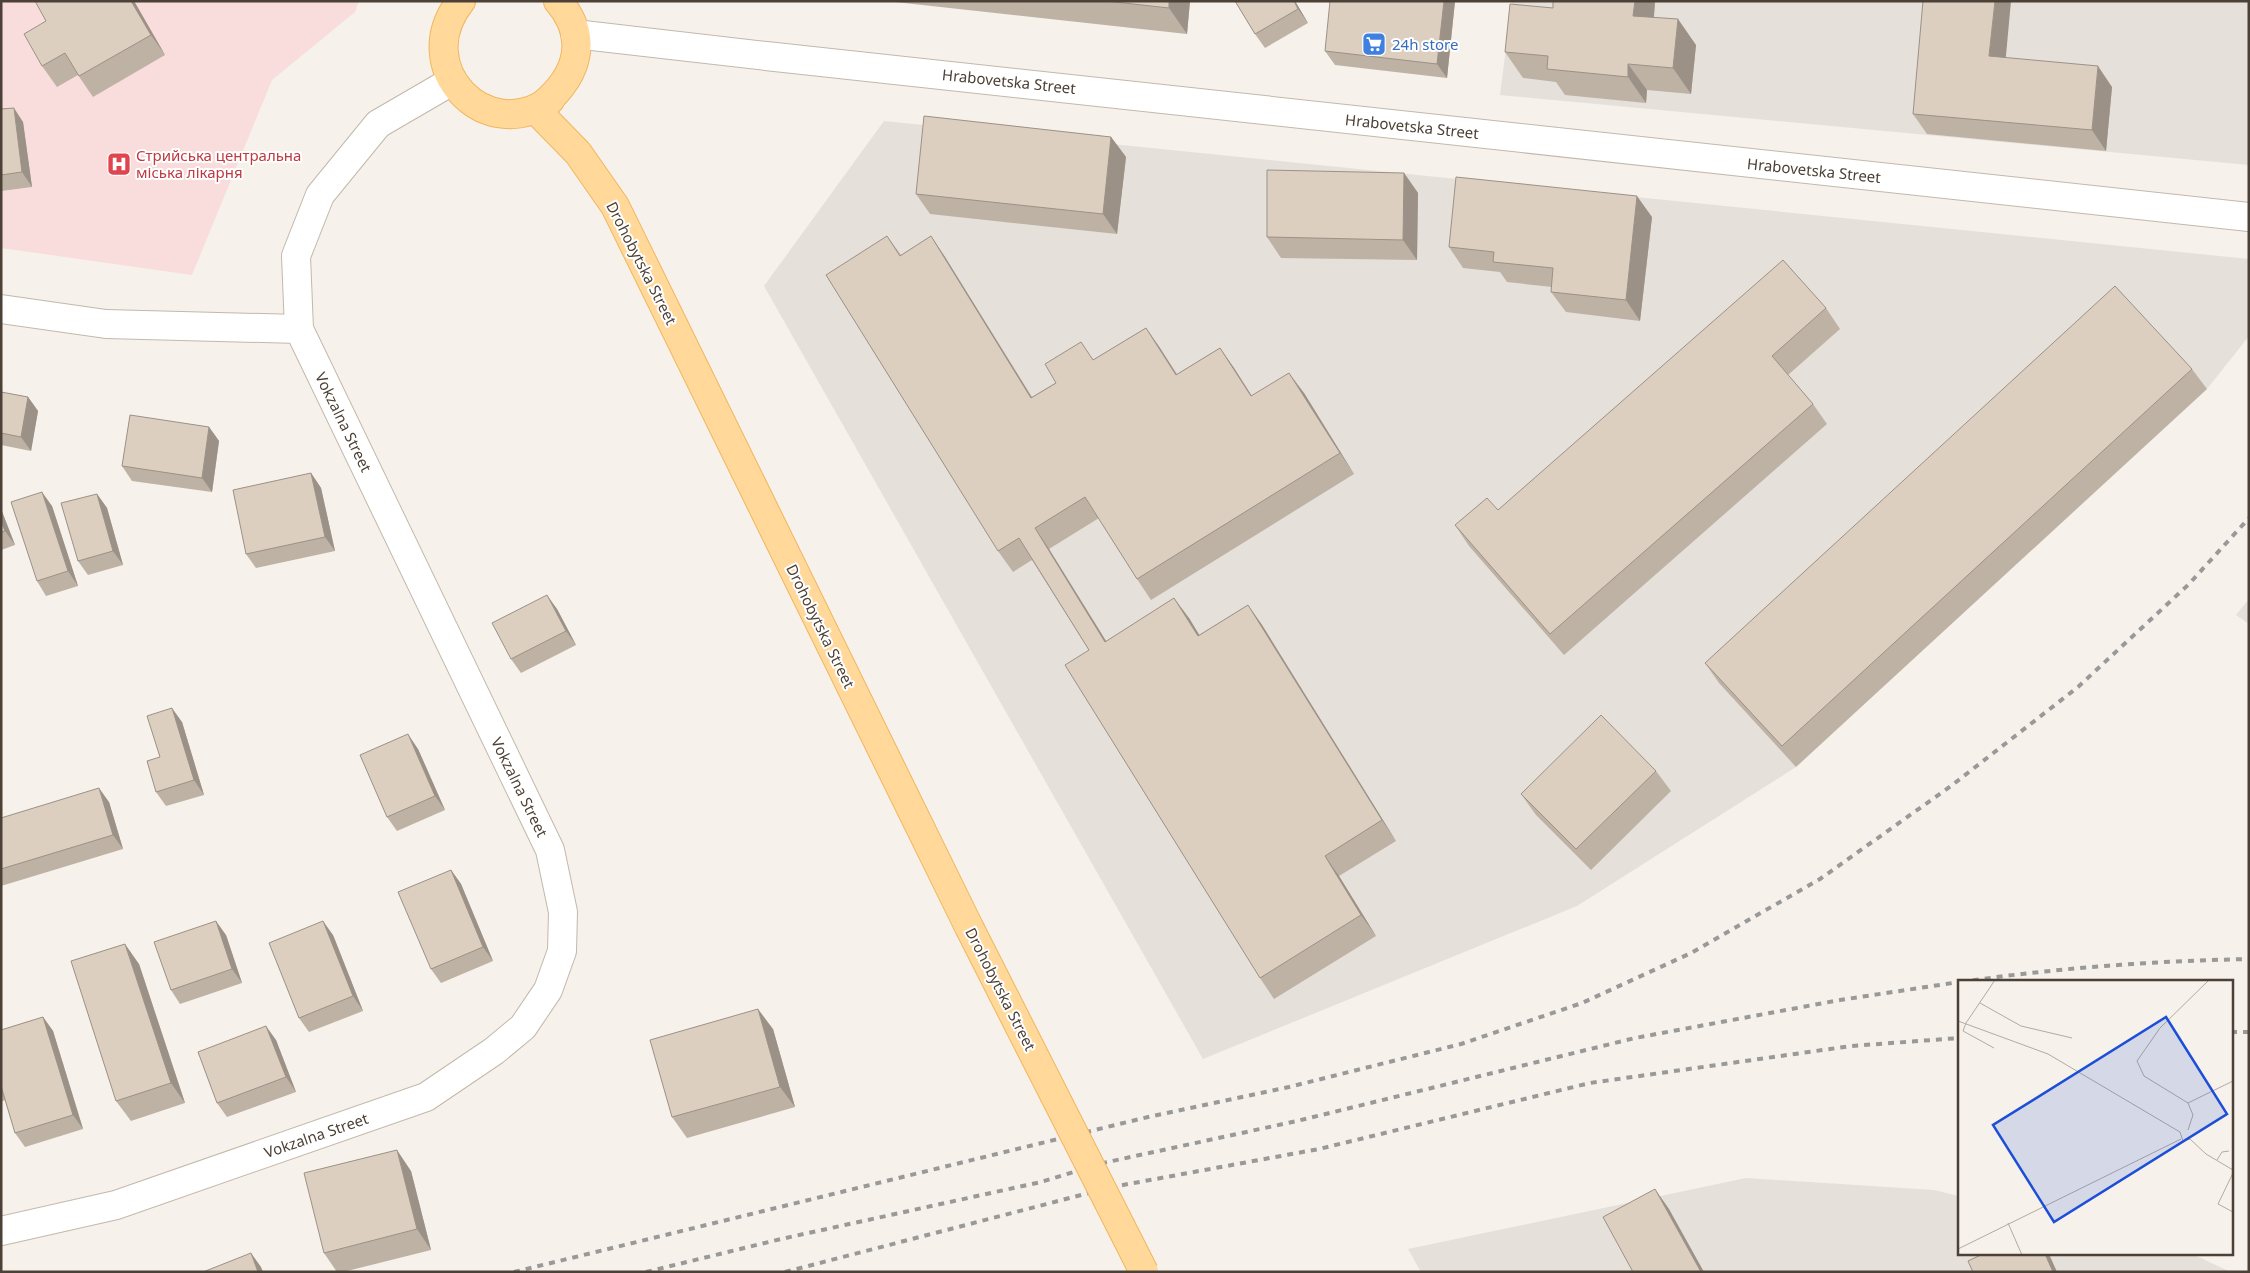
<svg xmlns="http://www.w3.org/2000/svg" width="2250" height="1273" viewBox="0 0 2250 1273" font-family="'Noto Sans',sans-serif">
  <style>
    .industrial { fill: #e6e0db }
    .medical { fill: #f8dddc }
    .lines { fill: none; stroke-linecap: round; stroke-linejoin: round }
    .minor-casing { stroke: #c3b8ab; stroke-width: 30 }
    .major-casing { stroke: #f1b65d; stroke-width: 30 }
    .minor { stroke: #fff; stroke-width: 28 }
    .major { stroke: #ffd89a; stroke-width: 28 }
    .rail { stroke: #999; stroke-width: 4; stroke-dasharray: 6 6; stroke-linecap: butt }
    .major-bridge-casing { stroke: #f1b65d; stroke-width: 30; stroke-linecap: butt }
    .major-bridge { stroke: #ffd89a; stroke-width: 28 }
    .wall { fill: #beb2a5 }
    .shaded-wall { fill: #9b9186 }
    .building { fill: #ddcfc0; stroke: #9b9186 }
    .labels { text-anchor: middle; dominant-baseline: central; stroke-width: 4; stroke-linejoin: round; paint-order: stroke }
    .shop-label { font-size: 15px; fill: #366cbe; stroke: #fff; text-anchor: start }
    .street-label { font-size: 15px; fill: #4c4136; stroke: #fff }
    .health-label { font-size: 15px; fill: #be3a42; stroke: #fff; text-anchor: start }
    .inset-road { fill: none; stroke: #b2aba2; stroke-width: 1 }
    .view { fill: #1d4ed8; fill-opacity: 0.15; stroke: #1d4ed8; stroke-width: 2.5 }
    .inset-edge { fill: none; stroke: #4c4136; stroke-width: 2.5 }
  </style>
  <rect width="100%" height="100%" fill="#f6f1ea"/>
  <g class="industrial">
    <polygon points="1512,1 2249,1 2249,165 1500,95"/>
    <polygon points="884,121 2249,259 2249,336 2207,389 1796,767 1577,906 1203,1059 764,286"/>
    <polygon points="2249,599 2249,624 2236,615"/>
    <polygon points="1746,1178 1934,1190 1959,1196 1959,1254 2192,1254 2231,1272 1421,1272 1408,1249"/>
  </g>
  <polygon class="medical" points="1,1 359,1 355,12 272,80 192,275 1,248"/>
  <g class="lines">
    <g class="minor-casing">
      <g id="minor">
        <polyline points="575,34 766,56 2249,217"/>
        <polyline points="1,309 106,324 299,329"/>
        <polyline points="1,1231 116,1205 426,1097 494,1051 523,1027 548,990 562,951 563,912 550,850 299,329 296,256 320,195 378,124 452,81"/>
      </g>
    </g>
    <g class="major-casing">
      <g id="major">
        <path d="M461 1C408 67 487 147 550 100"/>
        <path d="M558 1C593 42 574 82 536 110L578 153 615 206 969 927"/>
      </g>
    </g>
    <use href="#minor" class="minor"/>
    <use href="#major" class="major"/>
    <g class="rail">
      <path d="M1961 982C2056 968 2153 961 2249 959"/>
      <polyline points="2231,1032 2249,1032"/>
      <polyline points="514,1272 1148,1117 1289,1087 1461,1044 1582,1003 1691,953 1820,879 1951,786 2078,687 2189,584 2249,518"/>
      <polyline points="646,1272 781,1239 1041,1182 1103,1163 1297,1121 1635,1038 1840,1000 1959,982"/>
      <polyline points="785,1272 1112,1187 1319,1149 1590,1083 1851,1046 1959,1038"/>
    </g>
    <g class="major-bridge-casing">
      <polyline id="major-bridge" points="969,927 1144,1272"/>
    </g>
    <use href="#major-bridge" class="major-bridge"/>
  </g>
  <g class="wall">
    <polygon points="134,1 165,55 93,97 78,75 57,87 42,66"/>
    <polygon points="886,1 1190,1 1187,34"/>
    <polygon points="1235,1 1295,1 1308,23 1265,48 1255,34"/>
    <polygon points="1455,1 1447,78 1335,65 1325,51"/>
    <polygon points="1553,1 1655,1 1654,17 1696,45 1691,94 1647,90 1646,103 1565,95 1556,82 1523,78 1505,52 1553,8"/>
    <polygon points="2006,58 2112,87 2106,151 1927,134 1913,114"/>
    <polygon points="1,109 23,122 32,187 1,191"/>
    <polygon points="1111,137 1126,157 1117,234 930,214 916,194"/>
    <polygon points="1404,173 1418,193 1417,260 1281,258 1267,237"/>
    <polygon points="1652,217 1640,321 1566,312 1551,292 1552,287 1507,282 1500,272 1463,268 1449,247"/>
    <polygon points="887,236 901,255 931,236 945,257 1032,397 1146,328 1160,348 1177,374 1220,348 1234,368 1252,396 1304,393 1354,474 1151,600 1137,579 1099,518 1049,549 1106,641 1189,618 1199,635 1248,605 1262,625 1396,841 1339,876 1376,936 1274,999 1260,978 1089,650 1032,560 1013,572 998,551"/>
    <polygon points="1826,308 1840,329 1788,375 1813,404 1827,424 1564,655 1469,546 1455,525 1498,510"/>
    <polygon points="2192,369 2207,389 1796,767 1719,683 1705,663"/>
    <polygon points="1,392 28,397 38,411 31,451 1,445"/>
    <polygon points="209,427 219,441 212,492 132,481 122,466"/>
    <polygon points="311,473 321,488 335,551 256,568 246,554"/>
    <polygon points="97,494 107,508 123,565 88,575 78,561"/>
    <polygon points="52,506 78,586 46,596 37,581"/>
    <polygon points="1,509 15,545 1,550"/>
    <polygon points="557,609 576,645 521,673 511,659"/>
    <polygon points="182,722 204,795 166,806 156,792 160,757"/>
    <polygon points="418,749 445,810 397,831 387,817"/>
    <polygon points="1656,771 1671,791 1591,870 1536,815 1521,794"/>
    <polygon points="109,802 123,849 1,886 1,818"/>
    <polygon points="451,870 461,884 493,961 441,983 431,969"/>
    <polygon points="226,935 242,983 180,1004 171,990"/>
    <polygon points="333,935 363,1011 309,1032 299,1018"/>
    <polygon points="139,964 185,1103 131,1121 116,1101"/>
    <polygon points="43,1017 53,1031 83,1129 25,1147 15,1133 5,1100 1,1102 1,1030"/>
    <polygon points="773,1029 795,1107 687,1138 672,1117"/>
    <polygon points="276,1040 296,1092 227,1117 217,1103"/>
    <polygon points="411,1171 431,1250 343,1272 337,1272 324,1253"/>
  </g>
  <g class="shaded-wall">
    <polygon points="131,1 134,1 165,55 151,35"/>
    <polygon points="1169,1 1190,1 1187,34 1169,8"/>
    <polygon points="1294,1 1295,1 1308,23 1298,9"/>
    <polygon points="1444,1 1455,1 1447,78 1437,64"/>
    <polygon points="1635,1 1655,1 1652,42 1633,16"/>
    <polygon points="1995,1 2011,1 2004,77 1989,56"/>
    <polygon points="1678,19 1696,45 1691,94 1673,68"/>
    <polygon points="1628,64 1647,90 1646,103 1628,77"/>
    <polygon points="2098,66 2112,87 2106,151 2092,130"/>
    <polygon points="14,108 23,122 32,187 22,172"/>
    <polygon points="1111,137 1126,157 1117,234 1103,214"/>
    <polygon points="1404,173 1418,193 1417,260 1403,240"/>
    <polygon points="1637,196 1652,217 1640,321 1626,300"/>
    <polygon points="931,236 945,257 1045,419 1031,398"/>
    <polygon points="1146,328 1160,348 1190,396 1176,375"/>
    <polygon points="1220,348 1234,368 1265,417 1251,396"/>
    <polygon points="1289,373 1304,393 1354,474 1340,453"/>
    <polygon points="28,397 38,411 31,451 21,437"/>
    <polygon points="209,427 219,441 212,492 202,478"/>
    <polygon points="311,473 321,488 335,551 325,537"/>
    <polygon points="42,492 52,506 78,586 68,571"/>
    <polygon points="97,494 107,508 123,565 113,551"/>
    <polygon points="1,509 15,545 5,531 1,521"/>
    <polygon points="1035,528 1049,549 1119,662 1105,642"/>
    <polygon points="547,595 557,609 576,645 566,631"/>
    <polygon points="1174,598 1189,618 1212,656 1198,636"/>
    <polygon points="1248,605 1262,625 1396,841 1382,820"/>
    <polygon points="172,708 182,722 204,795 194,780"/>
    <polygon points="408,734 418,749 445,810 435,796"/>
    <polygon points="99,788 109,802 123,849 113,835"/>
    <polygon points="1325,856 1339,876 1376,936 1361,915"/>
    <polygon points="451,870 461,884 493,961 483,947"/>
    <polygon points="216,921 226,935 242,983 232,969"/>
    <polygon points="323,921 333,935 363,1011 353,996"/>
    <polygon points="125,944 139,964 185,1103 171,1083"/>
    <polygon points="758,1009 773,1029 795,1107 780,1087"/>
    <polygon points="43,1017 53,1031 83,1129 73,1115"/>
    <polygon points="266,1026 276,1040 296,1092 286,1077"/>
    <polygon points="397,1150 411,1171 431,1250 417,1229"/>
    <polygon points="1655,1189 1669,1209 1704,1272 1701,1272"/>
    <polygon points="251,1253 261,1267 263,1272 258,1272"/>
    <polygon points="2045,1254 2049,1254 2057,1272 2053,1272"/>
  </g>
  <g class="building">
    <polygon points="35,1 131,1 151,35 79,76 65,53 42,66 24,34 46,21"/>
    <polygon points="1106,1 1169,1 1169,8"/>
    <polygon points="1235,1 1294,1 1298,9 1255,34"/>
    <polygon points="1330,1 1444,1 1437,64 1325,51"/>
    <polygon points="1553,1 1635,1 1633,16 1678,19 1673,68 1628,64 1628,77 1547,69 1548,56 1505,52 1510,4 1553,8"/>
    <polygon points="1923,1 1995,1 1989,56 2098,66 2092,130 1913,114"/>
    <polygon points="14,108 22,172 1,175 1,109"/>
    <polygon points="924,116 1111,137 1103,214 916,194"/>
    <polygon points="1267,170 1404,173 1403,240 1267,237"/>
    <polygon points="1456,177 1637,196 1626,300 1551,292 1553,268 1493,262 1494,252 1449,247"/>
    <polygon points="887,236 900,256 931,236 1031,398 1056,383 1045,364 1081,342 1093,360 1146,328 1176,375 1220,348 1251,396 1289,373 1340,453 1137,579 1085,497 1035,528 1105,642 1174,598 1198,636 1248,605 1382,820 1325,856 1361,915 1260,978 1065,665 1089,650 1019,538 998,551 826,275"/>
    <polygon points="1783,260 1826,308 1772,356 1813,404 1550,634 1455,525 1487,498 1498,510"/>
    <polygon points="2115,286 2192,369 1782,746 1705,663"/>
    <polygon points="1,392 28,397 21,437 1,433"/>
    <polygon points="130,415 209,427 202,478 122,466"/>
    <polygon points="311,473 325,537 246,554 233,490"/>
    <polygon points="42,492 68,571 37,581 11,502"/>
    <polygon points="97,494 113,551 78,561 61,503"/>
    <polygon points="1,521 5,531 1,532"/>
    <polygon points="547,595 566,631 511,659 492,623"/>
    <polygon points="172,708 194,780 156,792 147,761 160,757 147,716"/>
    <polygon points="1601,715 1656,771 1576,849 1521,794"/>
    <polygon points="408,734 435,796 387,817 360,755"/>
    <polygon points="99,788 113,835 1,869 1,818"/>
    <polygon points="451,870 483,947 431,969 398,892"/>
    <polygon points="216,921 232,969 171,990 154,942"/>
    <polygon points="323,921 353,996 299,1018 269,943"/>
    <polygon points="125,944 171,1083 116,1101 71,961"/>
    <polygon points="758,1009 780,1087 672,1117 650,1040"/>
    <polygon points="43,1017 73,1115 15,1133 1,1086 1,1030"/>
    <polygon points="266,1026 286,1077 217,1103 198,1052"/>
    <polygon points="397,1150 417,1229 324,1253 304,1173"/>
    <polygon points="1655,1189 1701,1272 1633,1272 1603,1217"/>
    <polygon points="251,1253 258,1272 203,1272"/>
    <polygon points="1983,1254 2045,1254 2053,1272 1973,1272 1968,1261"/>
  </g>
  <defs>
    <g id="supermarket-square" transform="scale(1.25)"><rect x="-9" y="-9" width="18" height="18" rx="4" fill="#3f7fe0" stroke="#fff"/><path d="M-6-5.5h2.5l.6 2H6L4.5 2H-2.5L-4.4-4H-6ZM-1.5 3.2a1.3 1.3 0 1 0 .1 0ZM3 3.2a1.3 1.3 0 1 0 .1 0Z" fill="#fff"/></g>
    <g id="hospital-square" transform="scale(1.25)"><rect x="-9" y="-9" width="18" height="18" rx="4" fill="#e0444e" stroke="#fff"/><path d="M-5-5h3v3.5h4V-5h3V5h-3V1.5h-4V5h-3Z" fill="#fff"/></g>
  </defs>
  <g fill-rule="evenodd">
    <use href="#supermarket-square" x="1374" y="44"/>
    <use href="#hospital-square" x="119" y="164"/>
  </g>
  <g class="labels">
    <g class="shop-label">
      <text x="1392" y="44">24h store</text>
    </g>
    <g class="street-label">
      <text transform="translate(1009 81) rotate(6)">Hrabovetska Street</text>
      <text transform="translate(1412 126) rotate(6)">Hrabovetska Street</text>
      <text transform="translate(1814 170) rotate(6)">Hrabovetska Street</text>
      <text transform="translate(642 263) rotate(63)">Drohobytska Street</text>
      <text transform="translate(344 422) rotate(64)">Vokzalna Street</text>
      <text transform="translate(821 626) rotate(64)">Drohobytska Street</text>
      <text transform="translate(520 787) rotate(64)">Vokzalna Street</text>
      <text transform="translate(1001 989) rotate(63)">Drohobytska Street</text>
      <text transform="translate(316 1135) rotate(-19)">Vokzalna Street</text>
    </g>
    <g class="health-label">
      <text x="136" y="155">Стрийська центральна<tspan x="136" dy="17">міська лікарня</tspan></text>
    </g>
  </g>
  <g transform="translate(1958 980)">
    <rect width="275" height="275" fill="#f6f1ea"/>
    <path class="inset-road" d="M22 23 63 46 114 58M0 41 90 74 222 152 225 161 232 159 248 174 275 190M8 43 5 51 36 68M8 43 37 0M230 123 275 101M230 150 235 135 230 123 186 96 179 81 202 48 251 0M259 180 264 172 271 171M275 193 260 224 275 232M50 243 64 275M0 269 223 159"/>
    <path class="view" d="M208 37 269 134 96 242 35 145Z"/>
    <rect width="275" height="275" class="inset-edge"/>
  </g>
  <rect width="2250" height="1273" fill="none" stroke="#4c4136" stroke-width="5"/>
</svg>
